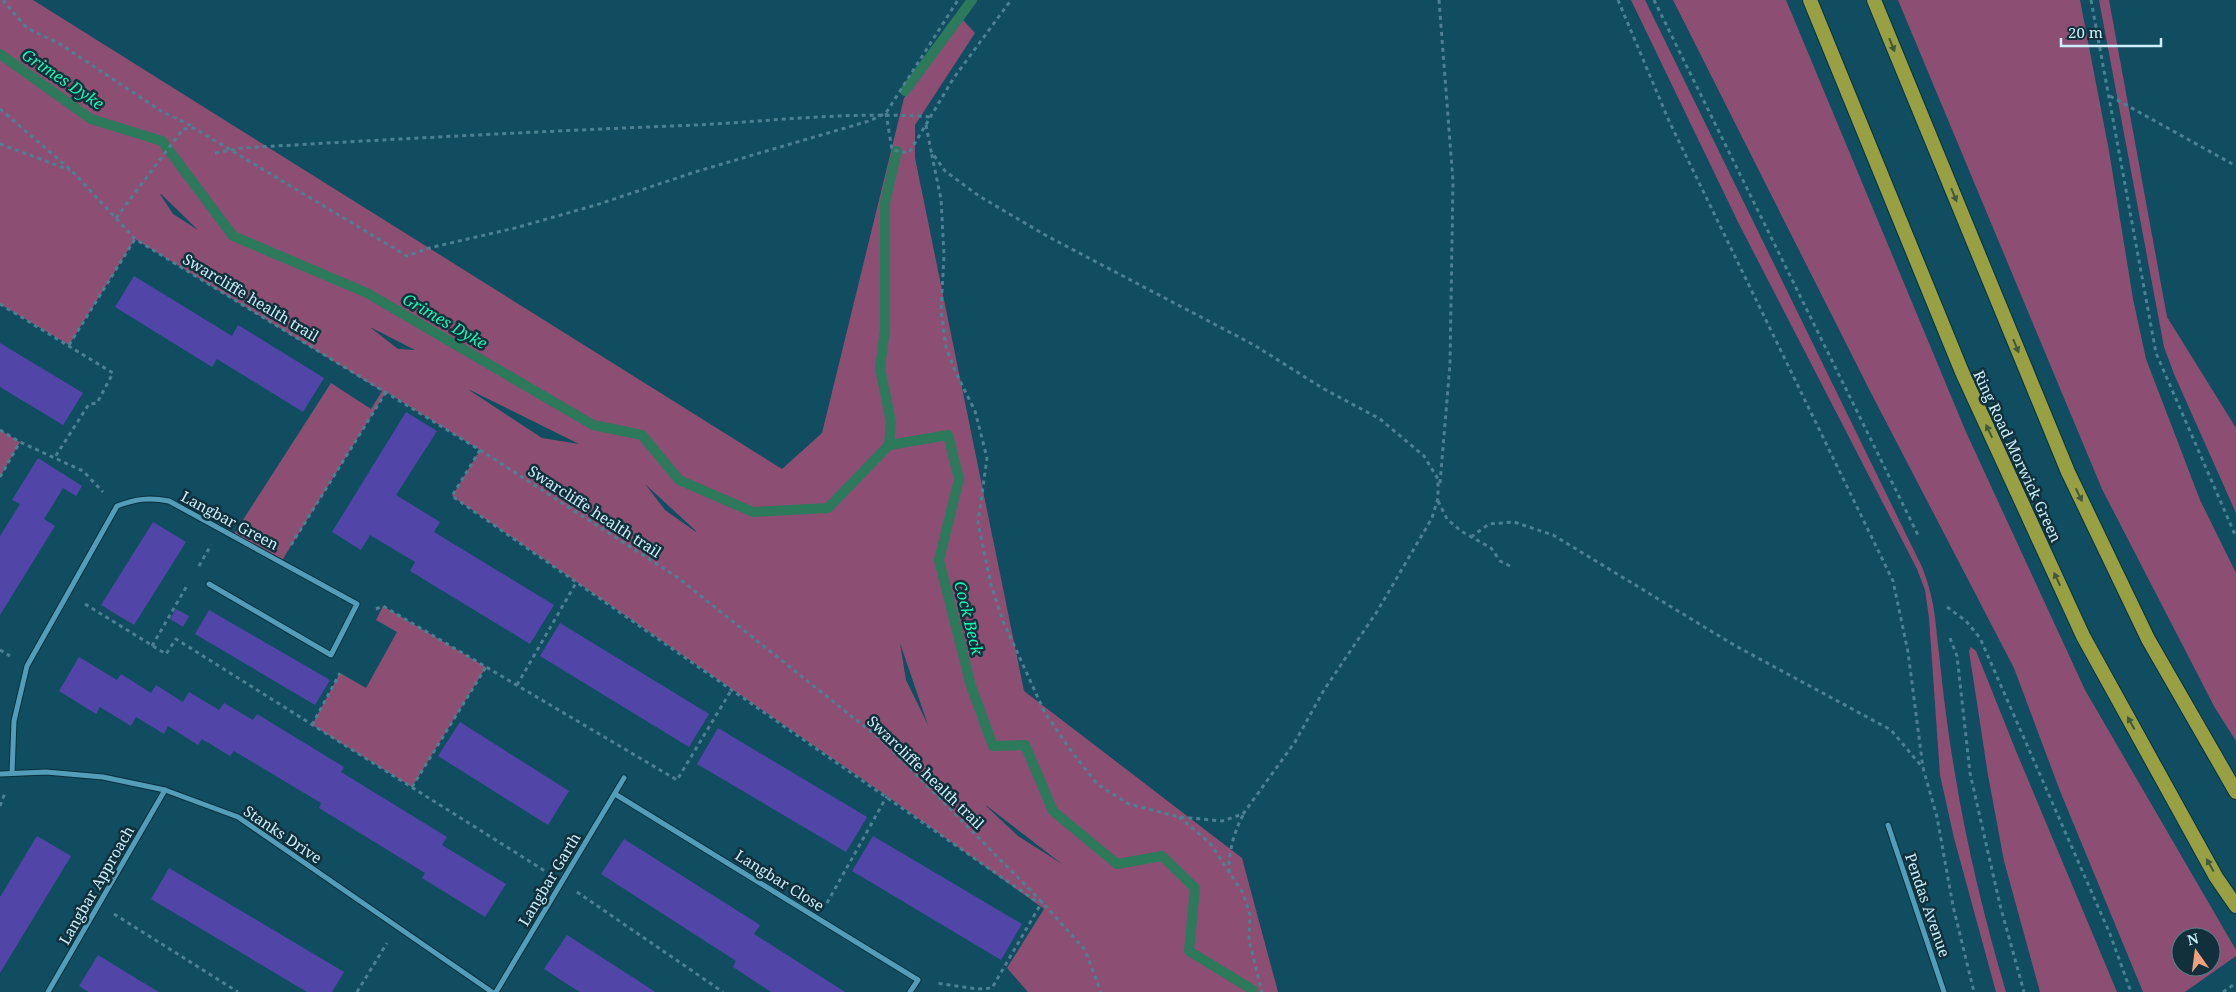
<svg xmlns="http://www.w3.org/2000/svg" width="2236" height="992" viewBox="0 0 2236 992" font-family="'Noto Serif',serif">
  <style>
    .green { fill: #8c4f73; fill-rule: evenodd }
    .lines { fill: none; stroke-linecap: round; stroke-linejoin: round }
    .stream { stroke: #2c795c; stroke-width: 10 }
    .building { fill: #5146a7 }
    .minor-casing { stroke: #07313e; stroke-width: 7 }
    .trunk-casing { stroke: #07313e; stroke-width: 16 }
    .path { stroke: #4c8092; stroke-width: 3; stroke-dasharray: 4 4; stroke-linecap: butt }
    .minor { stroke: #549db8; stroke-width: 5 }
    .trunk { stroke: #99a044; stroke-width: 14 }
    .oneway { fill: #41573e }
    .labels { text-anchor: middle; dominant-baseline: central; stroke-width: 5; stroke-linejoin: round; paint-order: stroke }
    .street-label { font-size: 15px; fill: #cbeefc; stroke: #11303b }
    .water-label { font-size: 16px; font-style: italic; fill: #18f5b1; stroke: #11303b }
  </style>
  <rect width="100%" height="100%" fill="#104d60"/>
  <g class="green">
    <path d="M0 0H33L782 469 822 433 904 98 963 20 975 33 915 125V158L1024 691 1242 858 1278 992H1028L1007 968 1044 909 887 796 452 496 480 450 386 392 281 562 232 537 331 383 371 409 382 391 135 239 69 345 0 304ZM160 194H161L198 230 173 214ZM371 328H372L415 350 398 349ZM469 390H470L579 444 542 438ZM645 484 696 531V532L665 510ZM900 643 928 725 906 680ZM986 806H987L1062 864 1018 836Z"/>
    <path d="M1631 0H1645L1922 567C1935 600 1935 619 1939 653 1943 693 1948 734 1955 774 1967 847 1985 921 2006 992H1996L1954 838 1940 775 1929 618 1925 590 1917 569 1738 222Z"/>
    <path d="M1673 0H1786L1966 432 2085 690 2236 950V956L2185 992H2143L2060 791 2014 668 1870 391ZM2181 937H2211V967H2181Z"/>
    <polygon points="1898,0 2080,0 2109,151 2133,299 2146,359 2200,500 2236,573 2236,741 2215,708 2102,489"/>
    <polygon points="2099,0 2109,0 2167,317 2236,428 2236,513 2174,374 2164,347"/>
    <polygon points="0,430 20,442 0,477"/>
    <polygon points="383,606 486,667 412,787 312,725 340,673 366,688 397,632 376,620"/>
    <polygon points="1971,647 1976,651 2016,751 2117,992 2040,992 2004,861 1988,775 1969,651"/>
  </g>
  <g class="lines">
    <g class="stream">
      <polyline points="0,54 91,119 162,141 233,236 367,293 593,425 642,435 679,480 753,512 828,508 889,445"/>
      <polyline points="905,91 972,0"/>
      <polyline points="889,445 948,435 959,479 939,560 971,686 993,746 1025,745 1053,811 1117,864 1162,856 1195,888 1189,951 1253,990 1253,992"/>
      <polyline points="889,445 891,422 880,368 885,330 885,203 897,151"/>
    </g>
  </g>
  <g class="building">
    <polygon points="134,276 232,336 238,325 324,378 303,412 217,359 212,367 115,307"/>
    <polygon points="0,343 83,393 63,425 0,387"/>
    <polygon points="406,412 437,431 396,495 440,522 434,532 554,605 530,644 410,571 415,562 370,535 361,550 332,532"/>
    <polygon points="38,458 82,486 76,496 63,488 57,498 44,519 55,526 0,615 0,536 20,504 12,500"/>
    <polygon points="153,522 186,542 134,625 101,605"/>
    <polygon points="176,609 189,616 183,627 170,619"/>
    <polygon points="209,610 330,680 315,705 195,634"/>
    <polygon points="560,623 709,714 689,747 540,656"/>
    <polygon points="79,657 117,680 121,674 151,693 156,685 183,702 189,692 219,710 224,703 253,720 257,714 344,767 341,772 447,837 442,845 506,884 485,917 422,878 425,873 319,808 321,803 234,751 230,756 202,739 198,745 168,726 164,734 136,717 131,726 100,707 96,714 59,691"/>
    <polygon points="460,722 569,791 548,825 438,756"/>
    <polygon points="718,728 867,817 846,852 697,764"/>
    <polygon points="37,836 71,856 0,973 0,897"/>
    <polygon points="873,836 1022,924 1001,960 852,871"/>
    <polygon points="624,839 760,925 754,934 845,992 771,992 733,967 736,961 601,874"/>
    <polygon points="169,868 344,972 332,992 307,992 151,899"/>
    <polygon points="567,935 640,982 655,992 580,992 570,986 544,969"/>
    <polygon points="98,955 137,979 159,992 89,992 79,986"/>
  </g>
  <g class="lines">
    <g class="minor-casing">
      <g id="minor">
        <path d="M12 773 14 721 27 666 117 506C136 499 149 497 169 501L357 604 331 655 209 584"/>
        <polyline points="0,774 46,772 103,777 165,790 238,817 492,992"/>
        <polyline points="615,794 918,980 910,992"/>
        <polyline points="1888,825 1944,992"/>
        <polyline points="48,992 165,790"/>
        <polyline points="496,992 624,778"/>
      </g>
    </g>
    <g class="trunk-casing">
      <g id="trunk">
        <polyline points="1810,0 1962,372 2083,636 2216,877 2236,906"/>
        <polyline points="1874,0 2068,472 2148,639 2236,792"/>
      </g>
    </g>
    <g class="path">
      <polyline points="5,0 4,2 27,28 60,44 161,111 194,127"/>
      <polyline points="1439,0 1453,181 1450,364 1440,483"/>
      <polyline points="1618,0 1669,121 1893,581 1908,652 1923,768"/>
      <polyline points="1654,0 1919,537"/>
      <polyline points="2091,0 2156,353 2236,537"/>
      <polyline points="2110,96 2236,166"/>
      <polyline points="0,109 72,171 135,239 480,450 677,577 884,742 1042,902 1085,950 1101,992"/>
      <polyline points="886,113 892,150 909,153 953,79 1011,0"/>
      <polyline points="926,125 931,151 945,171 979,196 1047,236 1254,345 1324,389 1380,419 1424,456 1438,479 1438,498 1432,518 1378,610 1324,690 1295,742 1243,814 1222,821 1179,817 1129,804 1097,784 1069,748 1044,711 1003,621 991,585 978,523 987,458 975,411 955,371 946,347 941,311 944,255 941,199 931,151"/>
      <polyline points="0,144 70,170"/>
      <path d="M215 153 242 148C394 139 545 131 696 125 774 121 853 111 931 117"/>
      <polyline points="116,218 183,129 194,128 407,256 429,248 515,228 596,205 695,172 869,121 886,113 958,0"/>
      <polyline points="0,304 113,373 97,403 89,404 55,457"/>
      <polyline points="69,345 135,239"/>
      <polyline points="0,430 20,442 83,471 103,492"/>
      <polyline points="480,450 452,496 1036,901 1042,902 992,988 977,989 936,983"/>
      <polyline points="0,477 20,442"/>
      <polyline points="1438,501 1447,519 1461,531 1491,548 1500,561 1510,566"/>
      <polyline points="1471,537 1489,524 1514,522 1553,535 1734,645 1891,730 1923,768 1937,817 1953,906 1974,992"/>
      <polyline points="291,545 386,392"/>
      <polyline points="199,566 211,545"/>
      <polyline points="85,604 166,654 176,639 545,871"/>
      <polyline points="1947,607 1966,621 1980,638 2110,934 2131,992"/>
      <polyline points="376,609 383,606 677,780 732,689"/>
      <polyline points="1950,638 1957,656 1970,773 2000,905 2024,992"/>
      <polyline points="152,646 188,584"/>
      <polyline points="0,650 10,656"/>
      <polyline points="517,685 576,583"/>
      <polyline points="312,725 340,673"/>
      <polyline points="412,787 486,667"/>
      <polyline points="0,806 5,793"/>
      <polyline points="1179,817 1210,843 1243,893 1250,915 1249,940 1262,992"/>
      <path d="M1229 873C1229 851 1233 835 1243 815"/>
      <polyline points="577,892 723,992"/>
      <polyline points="827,903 887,796"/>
      <polyline points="114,914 238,992"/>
      <polyline points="357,992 387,943"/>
      <polyline points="2223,992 2236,983"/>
    </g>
    <use href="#minor" class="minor"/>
    <use href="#trunk" class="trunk"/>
  </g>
  <defs><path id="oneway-solid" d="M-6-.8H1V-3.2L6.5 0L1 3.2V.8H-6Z" transform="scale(1.25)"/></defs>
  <g class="oneway">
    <use href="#oneway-solid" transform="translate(1892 45) rotate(68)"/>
    <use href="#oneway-solid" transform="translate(1954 195) rotate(68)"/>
    <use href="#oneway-solid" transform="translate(2016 346) rotate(68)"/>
    <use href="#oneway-solid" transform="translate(1989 431) rotate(-115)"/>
    <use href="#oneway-solid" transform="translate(2079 495) rotate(64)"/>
    <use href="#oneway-solid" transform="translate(2057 579) rotate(-115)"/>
    <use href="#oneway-solid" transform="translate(2131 723) rotate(-119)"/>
    <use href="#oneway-solid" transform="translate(2210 865) rotate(-119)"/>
  </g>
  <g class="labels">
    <g class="street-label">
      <text transform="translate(251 297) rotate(31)">Swarcliffe health trail</text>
      <text transform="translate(2018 456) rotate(65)">Ring Road Morwick Green</text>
      <text transform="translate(595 511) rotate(33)">Swarcliffe health trail</text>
      <text transform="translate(230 520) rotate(28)">Langbar Green</text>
      <text transform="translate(926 772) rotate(44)">Swarcliffe health trail</text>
      <text transform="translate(283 834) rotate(34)">Stanks Drive</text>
      <text transform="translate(549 879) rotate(-59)">Langbar Garth</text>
      <text transform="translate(780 880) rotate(32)">Langbar Close</text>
      <text transform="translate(96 885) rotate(-60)">Langbar Approach</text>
      <text transform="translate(1928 905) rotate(71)">Pendas Avenue</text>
    </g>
    <g class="water-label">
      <text transform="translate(63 79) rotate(34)">Grimes Dyke</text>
      <text transform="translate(445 321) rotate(30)">Grimes Dyke</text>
      <text transform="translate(969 618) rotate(76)">Cock Beck</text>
    </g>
  </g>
  <g transform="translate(2196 952) rotate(346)"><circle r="24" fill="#11303b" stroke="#5b7c88"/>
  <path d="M0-4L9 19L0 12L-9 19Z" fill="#f2a17e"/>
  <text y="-8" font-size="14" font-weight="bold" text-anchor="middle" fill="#cbeefc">N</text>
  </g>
  <path d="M2061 38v8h100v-8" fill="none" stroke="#cbeefc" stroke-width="2.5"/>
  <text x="2068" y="38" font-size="15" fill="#cbeefc" stroke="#11303b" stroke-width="4" paint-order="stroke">20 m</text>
</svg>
